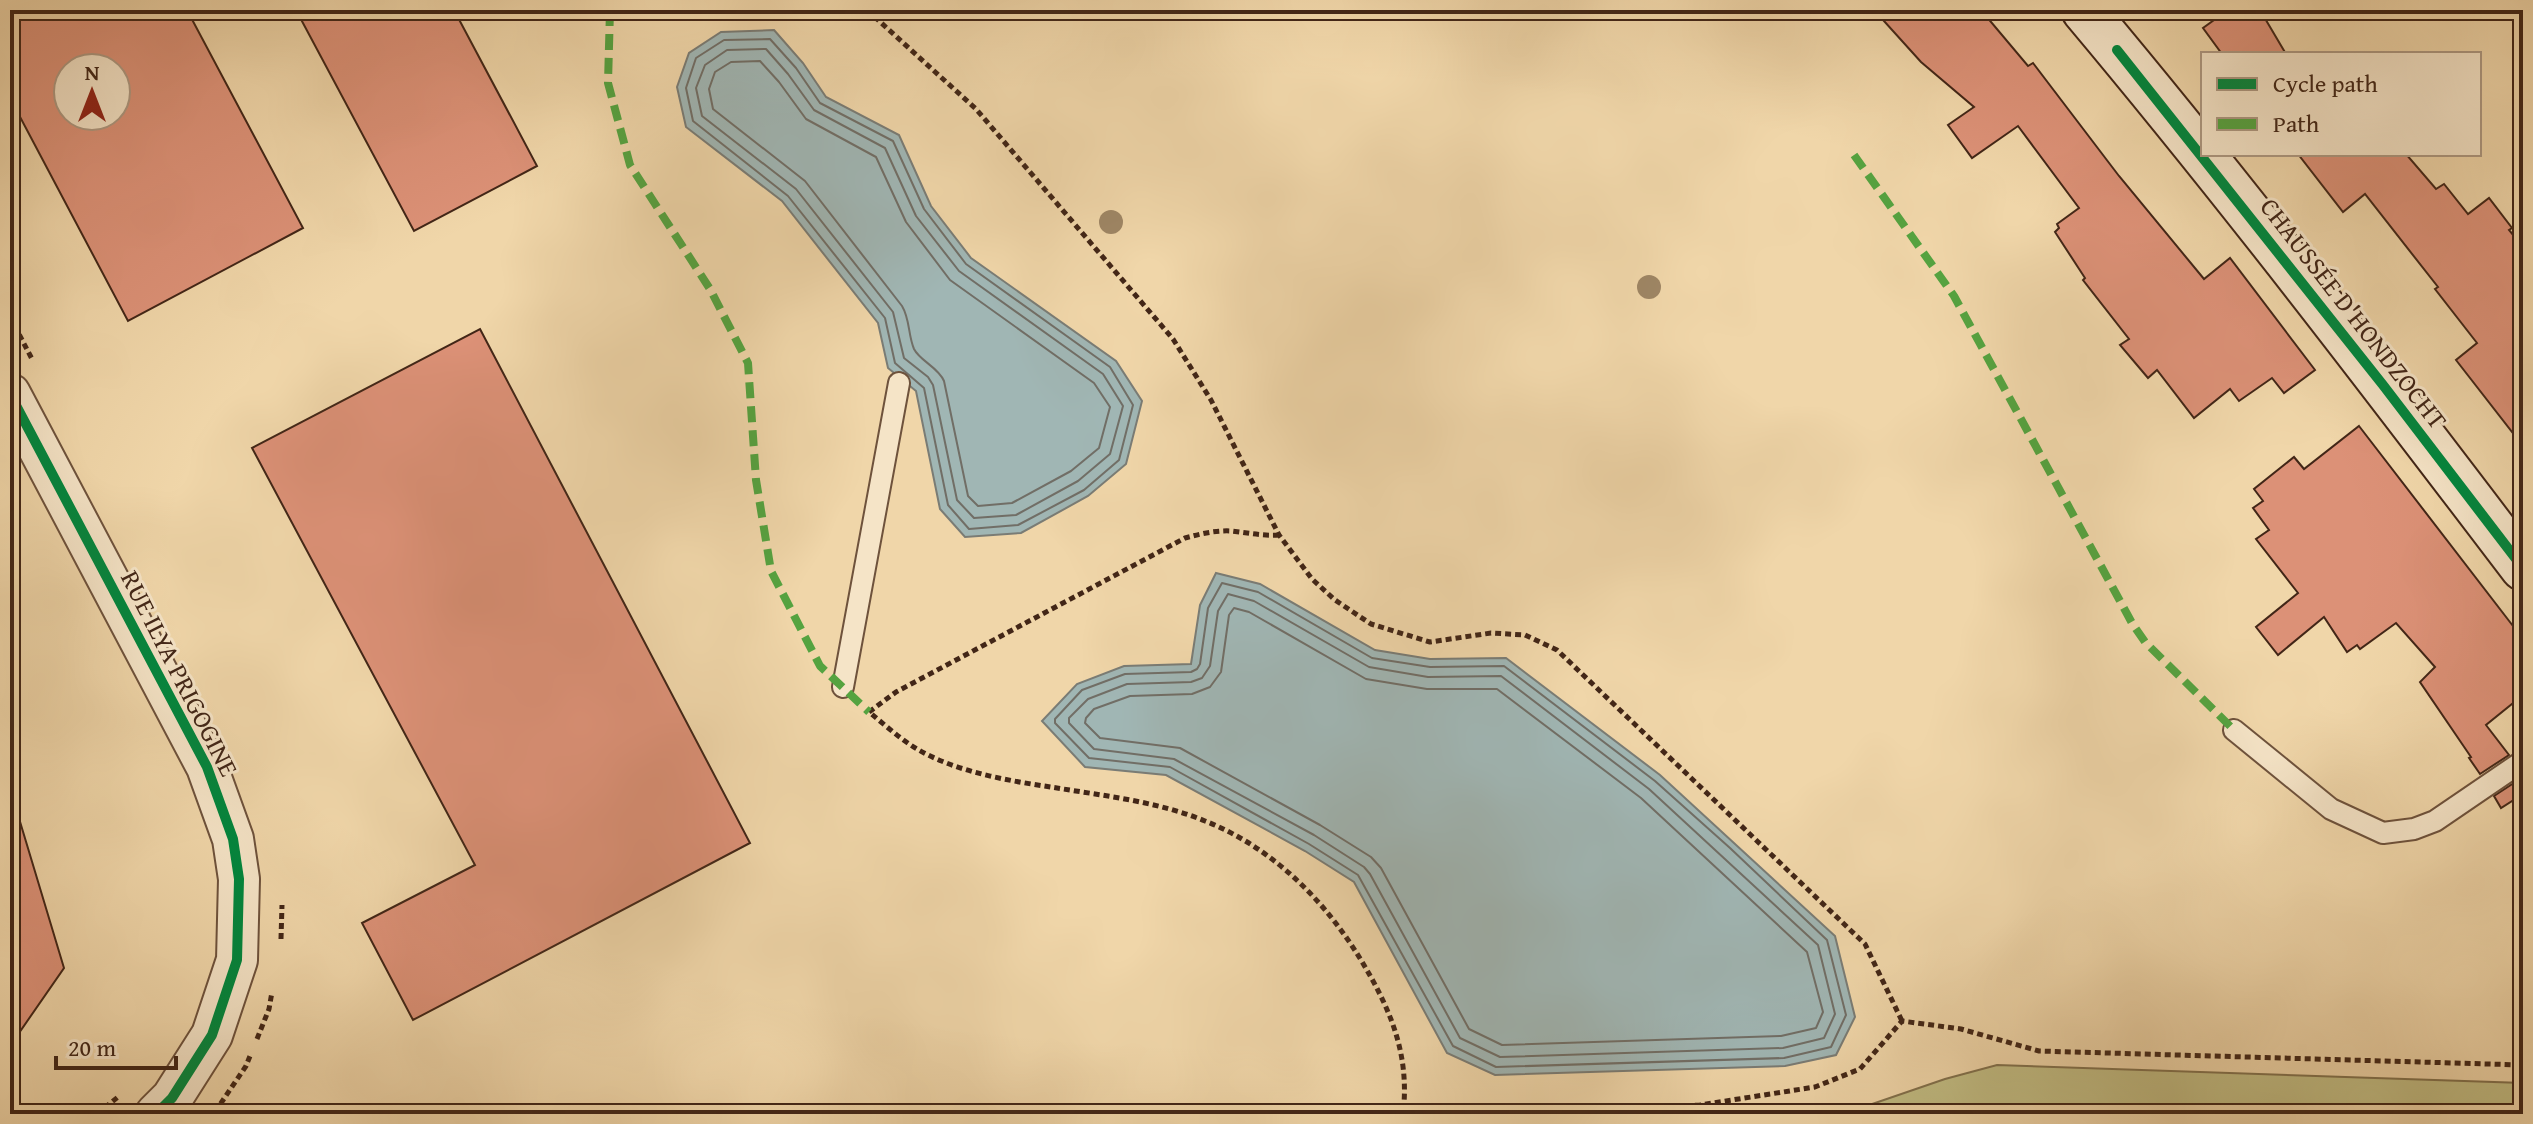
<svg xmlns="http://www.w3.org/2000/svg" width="2533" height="1124" viewBox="0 0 2533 1124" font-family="'Gentium Book Plus',serif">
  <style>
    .green { fill: #c1bc83; stroke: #82714d; stroke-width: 2 }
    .water { fill: #a0b6b4; stroke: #7a7c75; stroke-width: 2 }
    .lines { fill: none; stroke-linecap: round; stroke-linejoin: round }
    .shore { stroke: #716e66; stroke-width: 2 }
    .building { fill: #dc9177; stroke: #422617; stroke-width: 2; fill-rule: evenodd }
    .service-casing { stroke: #6e523c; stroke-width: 24 }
    .minor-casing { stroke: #6e523c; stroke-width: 44 }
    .secondary-casing { stroke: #422617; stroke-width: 48 }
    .path { stroke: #422617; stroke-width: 5; stroke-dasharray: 6 4; stroke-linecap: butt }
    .service { stroke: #f5e4c7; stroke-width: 20 }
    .minor { stroke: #f5e4c7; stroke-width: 40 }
    .secondary { stroke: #f5e4c7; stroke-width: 44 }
    .quiet { stroke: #55a340; stroke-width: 8; stroke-dasharray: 16 8; stroke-linecap: butt }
    .cycleway-casing { stroke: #f5e4c7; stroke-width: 15 }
    .cycleway { stroke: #00873e; stroke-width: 10 }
    .tree { fill: #9e8665 }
    .labels { text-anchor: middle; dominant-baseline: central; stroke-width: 6; stroke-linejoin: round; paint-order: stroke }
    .street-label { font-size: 26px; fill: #422617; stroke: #f5e4c7 }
  </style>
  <rect width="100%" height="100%" fill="#f0d6a9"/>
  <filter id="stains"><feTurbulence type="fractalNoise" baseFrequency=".0025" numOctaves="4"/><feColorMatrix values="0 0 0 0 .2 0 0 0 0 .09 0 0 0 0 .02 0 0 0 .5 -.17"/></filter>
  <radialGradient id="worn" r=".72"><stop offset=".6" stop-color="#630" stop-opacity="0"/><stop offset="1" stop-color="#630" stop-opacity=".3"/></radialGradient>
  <polygon class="green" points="1997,1065 2523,1083 2523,1114 1834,1114 1846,1113 1945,1079"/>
  <g class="water">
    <polygon points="774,30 803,63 826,97 899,135 931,206 971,258 1116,361 1142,401 1126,464 1088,496 1021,533 965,537 940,509 916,391 888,368 878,323 782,201 686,127 677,87 689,53 721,32"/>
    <polygon points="1216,573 1260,584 1375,650 1430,659 1506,658 1660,775 1835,936 1855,1017 1836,1055 1785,1066 1495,1075 1447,1053 1354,882 1305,851 1166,775 1085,767 1042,721 1077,684 1124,666 1191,664 1200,605"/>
  </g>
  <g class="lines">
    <g class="shore">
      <polygon points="770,39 796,68 820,103 893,141 924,209 966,264 1110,367 1133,405 1119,460 1084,490 1018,525 969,529 948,505 924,388 895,363 885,318 788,196 693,121 686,88 696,58 724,40"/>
      <polygon points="766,49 788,74 814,110 885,148 916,216 959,271 1103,374 1123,406 1110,454 1078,481 1016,515 974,518 957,500 933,385 928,377 904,358 893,312 796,189 702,116 696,88 705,65 727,50"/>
      <path d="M760 61 779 82 806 119 876 157 906 222 950 280 1094 383 1110 407 1099 448 1071 471 1012 503 978 506 968 496 944 381C938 367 920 361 914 349 908 335 910 319 902 306L805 181 713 109 709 89 715 72 731 62Z"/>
      <polygon points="1222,583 1258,592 1372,658 1430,667 1504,666 1655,781 1730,848 1827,940 1846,1015 1831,1047 1784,1058 1496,1067 1453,1046 1358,875 1309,844 1170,767 1089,758 1055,723 1055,719 1082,690 1125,674 1191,672 1197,669 1200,664 1208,608"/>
      <polygon points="1228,594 1254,601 1369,667 1428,677 1501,676 1649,789 1818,945 1835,1014 1824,1038 1783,1048 1500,1057 1460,1038 1370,874 1364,867 1314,835 1174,759 1094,749 1069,723 1069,718 1088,699 1127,684 1191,682 1202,678 1210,666 1218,611"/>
      <polygon points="1234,608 1249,612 1366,679 1427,689 1497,689 1641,798 1807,952 1823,1012 1816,1028 1781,1036 1502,1045 1469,1029 1381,868 1371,857 1320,825 1180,748 1100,738 1085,723 1086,718 1094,709 1130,696 1192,694 1210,687 1221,672 1229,615"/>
    </g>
  </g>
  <g class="building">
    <path d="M10 10H187L303 228 128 321 10 98ZM68 68H116V116H68Z"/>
    <polygon points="296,10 454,10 537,166 414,231"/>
    <polygon points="1874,10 1981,10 2028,66 2033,63 2119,176 2204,279 2230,258 2315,370 2284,393 2272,378 2239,401 2230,389 2194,418 2157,370 2148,378 2120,345 2129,339 2083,280 2085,278 2055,232 2059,228 2057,224 2079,208 2018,126 1972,158 1948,125 1974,107 1921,62"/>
    <polygon points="2228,10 2260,10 2286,54 2222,54 2203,28"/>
    <polygon points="2298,154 2406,154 2436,189 2444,184 2468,214 2489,198 2512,228 2509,230 2523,247 2523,446 2456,360 2477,343 2435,289 2438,287 2365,194 2343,212"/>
    <polygon points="480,329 750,843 413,1020 362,923 475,865 252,448"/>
    <polygon points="2359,426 2523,639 2523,695 2486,725 2509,755 2480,774 2469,758 2471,757 2420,682 2435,667 2396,623 2360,649 2357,645 2347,652 2324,617 2278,655 2256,627 2298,593 2256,539 2269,530 2253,508 2263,501 2254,489 2294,457 2304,469"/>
    <polygon points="2523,777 2523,794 2501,808 2494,796"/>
    <polygon points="18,815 64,968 10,1046 10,816"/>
  </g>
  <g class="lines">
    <g class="service-casing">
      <g id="service">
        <polyline points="843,687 899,383"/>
        <polyline points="2234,730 2331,809 2383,833 2414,829 2435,821 2523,761"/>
      </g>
    </g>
    <g class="minor-casing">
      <polyline id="minor" points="10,394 207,767 233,839 239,879 237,960 212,1035 172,1098 156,1114"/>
    </g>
    <g class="secondary-casing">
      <path id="secondary" d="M2084 10C2236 191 2380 380 2523 568"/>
    </g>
    <g class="path">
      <polyline points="867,10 976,109 1173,339 1211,400 1279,535 1312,579 1335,600 1371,624 1430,642 1491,633 1525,635 1557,650 1865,944 1902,1021"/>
      <polyline points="10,317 32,359"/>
      <path d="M1279 535C1263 536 1248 533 1232 531 1216 530 1200 534 1185 538L896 692 869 712C884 724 900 739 917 749 958 773 1011 781 1057 788 1106 796 1159 802 1205 821 1271 847 1324 899 1361 960 1391 1010 1410 1055 1403 1114"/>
      <polyline points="281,939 282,905"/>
      <polyline points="257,1039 269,1009 272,992"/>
      <polyline points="215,1112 246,1066 250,1056"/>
      <polyline points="97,1114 118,1097"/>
      <polyline points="1416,1114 1432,1109 1612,1111 1700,1105 1815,1087 1860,1069 1902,1021 1961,1029 2039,1051 2523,1065"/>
    </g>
    <use href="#service" class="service"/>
    <use href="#minor" class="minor"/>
    <use href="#secondary" class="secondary"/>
    <g class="quiet">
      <polyline points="610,10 608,83 630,165 710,289 748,363 756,480 771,571 820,666 869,712"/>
      <polyline points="1854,155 1954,296 2132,623 2145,642 2234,730"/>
    </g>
    <g class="cycleway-casing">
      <g id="cycleway">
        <polyline points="2117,50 2383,385 2523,568"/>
        <polyline points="10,394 207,767 233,839 239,879 237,960 212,1035 172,1098 156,1114"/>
      </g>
    </g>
    <use href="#cycleway" class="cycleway"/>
  </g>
  <g class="tree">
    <circle cx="1111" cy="222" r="12"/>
    <circle cx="1649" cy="287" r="12"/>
  </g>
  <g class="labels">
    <g class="street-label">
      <text transform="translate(2354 313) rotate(52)">CHAUSSÉE D'HONDZOCHT</text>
      <text transform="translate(180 673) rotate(63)">RUE ILYA PRIGOGINE</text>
    </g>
  </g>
  <rect width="2533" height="1124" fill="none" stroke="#f0d6a9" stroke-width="40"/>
  <rect x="12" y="12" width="2509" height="1100" fill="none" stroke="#422617" stroke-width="4"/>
  <rect x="20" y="20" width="2493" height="1084" fill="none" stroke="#422617" stroke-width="2"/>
  <rect x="2201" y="52" width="280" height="104" fill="#f5e4c7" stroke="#ad9881" stroke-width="2"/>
  <rect x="2217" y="78" width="40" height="12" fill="#00873e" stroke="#ad9881" stroke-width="2"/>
  <text x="2273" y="92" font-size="24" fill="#422617">Cycle path</text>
  <rect x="2217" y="118" width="40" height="12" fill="#55a340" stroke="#ad9881" stroke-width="2"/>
  <text x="2273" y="132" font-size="24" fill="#422617">Path</text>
  <g transform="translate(92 92)"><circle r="38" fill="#f5e4c7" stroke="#ad9881" stroke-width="2"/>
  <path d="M0-6L14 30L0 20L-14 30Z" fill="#8f2418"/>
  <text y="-12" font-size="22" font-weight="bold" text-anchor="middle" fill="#422617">N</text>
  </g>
  <path d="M56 1056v12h120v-12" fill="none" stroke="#422617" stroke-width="4"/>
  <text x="68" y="1056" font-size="24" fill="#422617" stroke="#f5e4c7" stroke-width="6" paint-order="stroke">20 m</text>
  <rect width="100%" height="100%" filter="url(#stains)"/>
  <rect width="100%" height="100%" fill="url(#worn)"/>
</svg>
